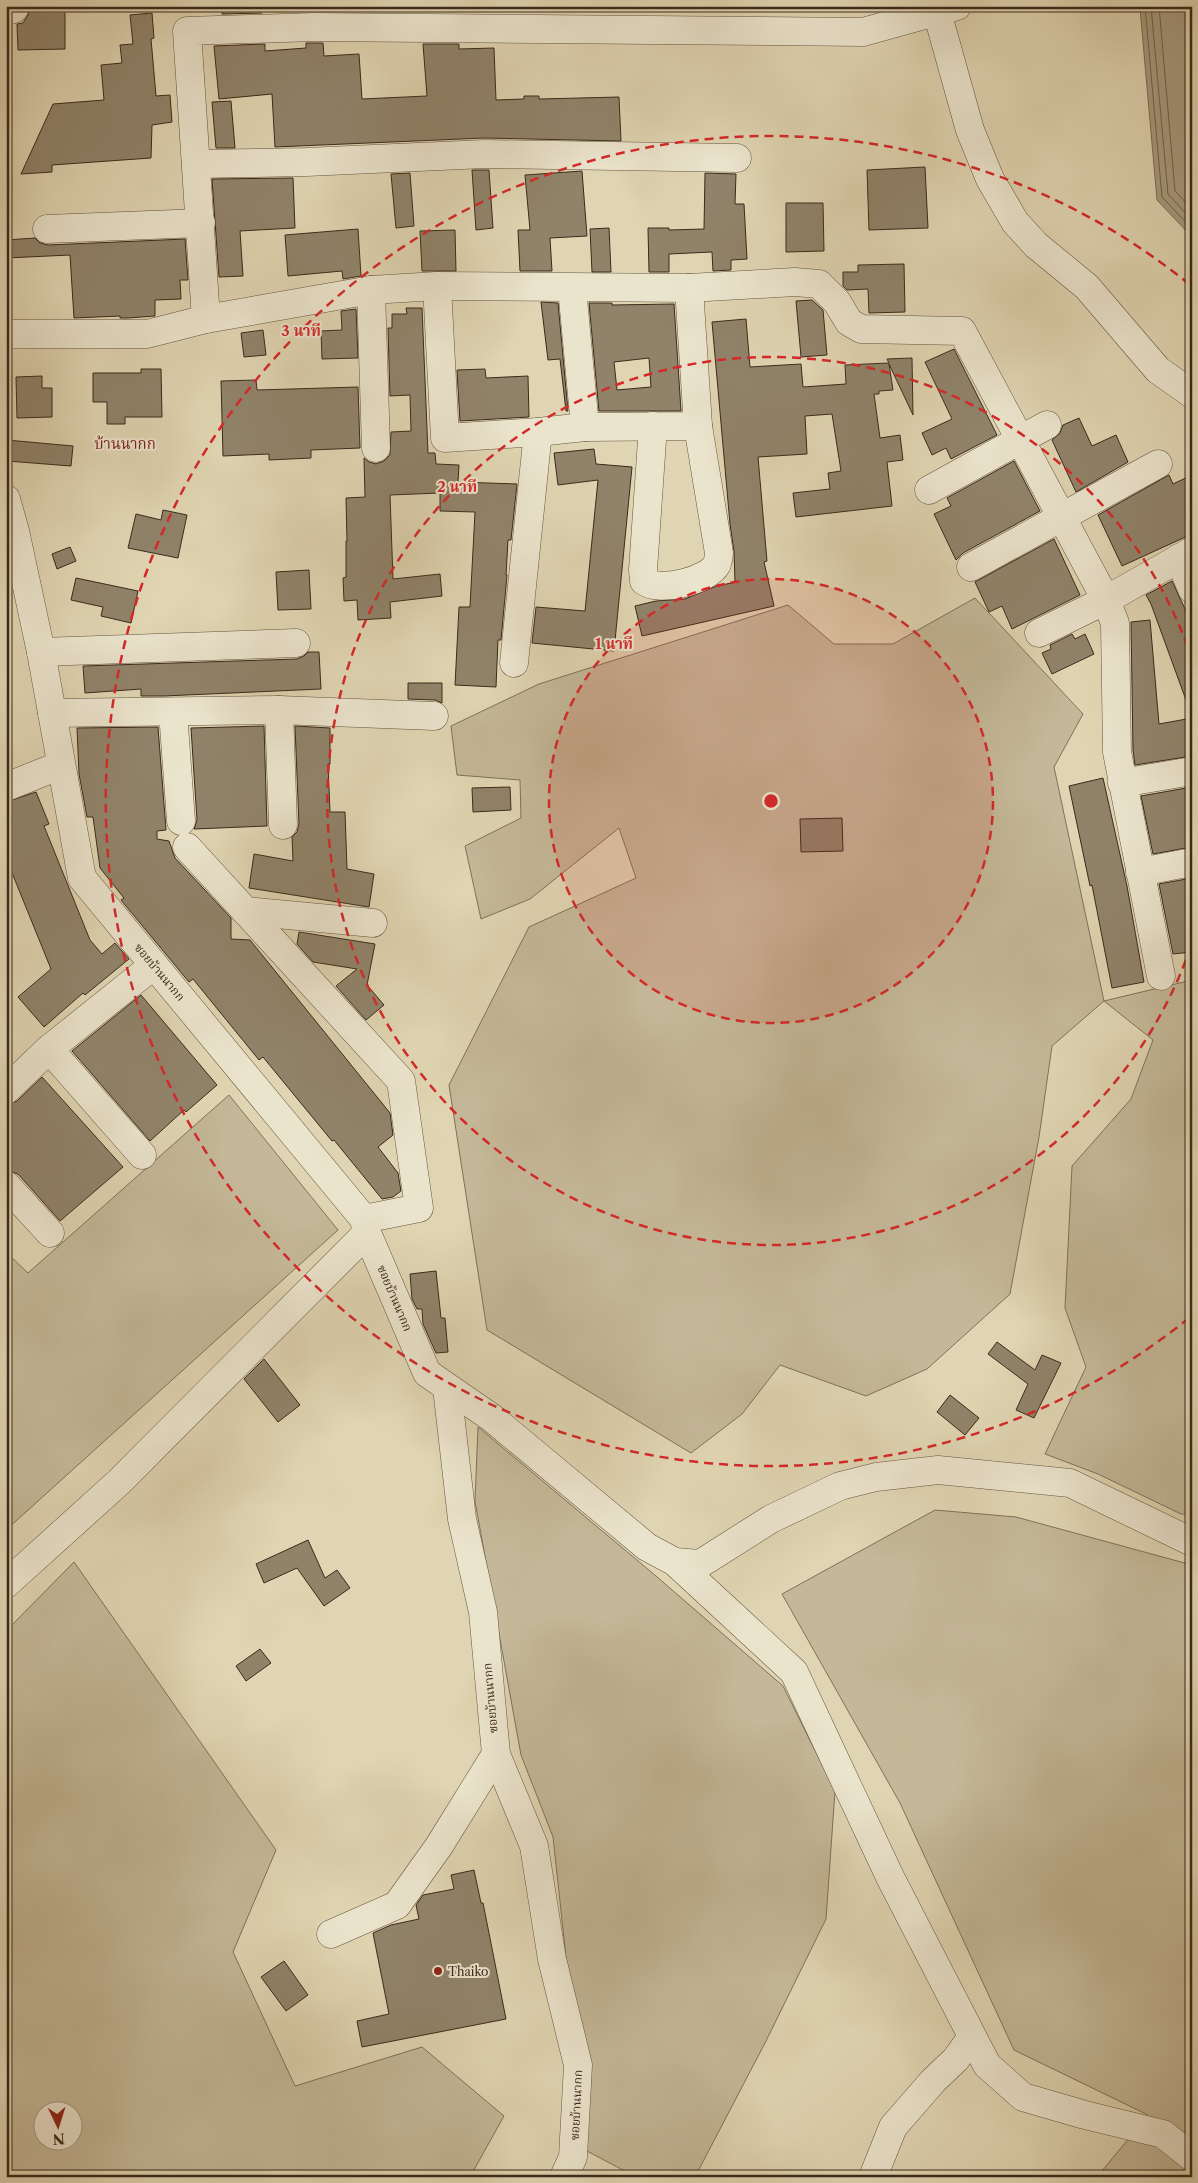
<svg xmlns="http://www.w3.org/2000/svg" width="1198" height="2183" viewBox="0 0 1198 2183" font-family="'Libre Caslon Text','Noto Serif Thai',serif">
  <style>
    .green { fill: #c4b898; stroke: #7f715a; fill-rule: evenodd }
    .water { fill: #a89b7f; stroke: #7c6e57 }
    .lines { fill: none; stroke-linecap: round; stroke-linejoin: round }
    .shore { stroke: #71624d; stroke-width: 1 }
    .building { fill: #90836a; stroke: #3a2a1b; fill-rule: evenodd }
    .minor-casing { stroke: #645541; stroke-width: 29 }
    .minor { stroke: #ebe4cd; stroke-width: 28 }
    .ring { fill: none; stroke: #d62828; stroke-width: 2.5; stroke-dasharray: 9 6 }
    .poi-dot { fill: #8f2418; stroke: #ebe4cd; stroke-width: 2 }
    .labels { text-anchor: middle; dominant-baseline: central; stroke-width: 4; stroke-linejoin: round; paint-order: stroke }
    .street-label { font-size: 12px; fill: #3a2a1b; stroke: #ebe4cd }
    .poi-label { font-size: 12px; fill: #3a2a1b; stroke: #ebe4cd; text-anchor: start }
    .quarter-label { font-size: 15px; fill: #7a1f14; stroke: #ebe4cd }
    .centre { fill: #d62828; stroke: #ebe4cd; stroke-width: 2.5 }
    .ring-label { font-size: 15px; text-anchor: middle; font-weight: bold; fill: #d62828; stroke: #ebe4cd; stroke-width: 4; stroke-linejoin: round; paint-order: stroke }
  </style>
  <rect width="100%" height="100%" fill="#e0d5b2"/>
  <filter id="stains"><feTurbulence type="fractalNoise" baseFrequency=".004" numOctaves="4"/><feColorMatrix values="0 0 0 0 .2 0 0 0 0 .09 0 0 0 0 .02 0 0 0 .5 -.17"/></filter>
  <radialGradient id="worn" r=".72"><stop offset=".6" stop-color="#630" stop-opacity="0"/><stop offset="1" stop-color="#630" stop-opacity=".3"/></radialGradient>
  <g class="green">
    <polygon points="975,598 1083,714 1054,767 1104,1001 1192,980 1192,1514 1181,1514 1098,1474 1045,1454 1086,1367 1065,1308 1072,1166 1131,1099 1153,1040 1104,1001 1052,1046 1039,1137 1010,1294 927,1369 866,1396 780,1365 742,1414 691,1453 487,1330 449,1085 529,927 636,878 619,828 530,899 481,919 465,846 521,818 520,780 457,775 451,726 539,684 788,605 834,644 893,644"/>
    <polygon points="229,1095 338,1230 6,1530 6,1252 28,1273"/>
    <polygon points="478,1427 656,1576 783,1686 835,1791 826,1919 766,2041 695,2177 636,2177 587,2151 553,1837 521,1755 475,1501"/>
    <polygon points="935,1510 1016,1517 1192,1565 1192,2177 1097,2177 1148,2115 1014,2050 900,1803 782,1594"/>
    <path d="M74 1562 276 1850 233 1952 295 2086 422 2047 504 2116 470 2177H6V1631ZM72 2110V2140H42V2110Z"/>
  </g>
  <polygon class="water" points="1155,6 1192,6 1192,237 1157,200 1140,8"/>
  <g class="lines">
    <g class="shore">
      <polyline points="1145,6 1162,197 1192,229"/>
      <polyline points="1151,6 1168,194 1192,220"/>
      <polyline points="1159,6 1175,191 1192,209"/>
    </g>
  </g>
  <g class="building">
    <polygon points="30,6 65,6 65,49 18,50 17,24 23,23 28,15"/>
    <polygon points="222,6 262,6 262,13 222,14"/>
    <polygon points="152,13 154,38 151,39 156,96 170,95 172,122 152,125 151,158 52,165 52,172 21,174 53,104 104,100 101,65 122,63 120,45 133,44 130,15"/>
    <polygon points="306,43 323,43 324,56 359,54 362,99 427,96 423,44 459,44 459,49 494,48 496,100 524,99 524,96 539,96 539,99 619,97 621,141 484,138 275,147 272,94 219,99 214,46 265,44 265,51 306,48"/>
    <polygon points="231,101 235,148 216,148 212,102"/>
    <polygon points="925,167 928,228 869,230 867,170"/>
    <polygon points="472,170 489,170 493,228 476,230"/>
    <polygon points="582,171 587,236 550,238 552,271 520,271 518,230 530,230 525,175"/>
    <polygon points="410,173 414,226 396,228 391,174"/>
    <polygon points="705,173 736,174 735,204 744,204 747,259 731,260 731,270 713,271 712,252 669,254 669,272 649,272 648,228 669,228 669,230 704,229"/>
    <polygon points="293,178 295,228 240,231 243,276 219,277 212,179"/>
    <polygon points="786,203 823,203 824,251 786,252"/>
    <polygon points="609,228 611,272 592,272 590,229"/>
    <polygon points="358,229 361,276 343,279 342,271 288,276 285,235"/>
    <polygon points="455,230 456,271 422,271 420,231"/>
    <polygon points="35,238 40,243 48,245 185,239 188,280 180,280 181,299 155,300 155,316 128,318 120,318 120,316 74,318 70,255 6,258 6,240"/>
    <polygon points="904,264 905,312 869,313 868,289 847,290 843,286 843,272 858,272 858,265"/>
    <polygon points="812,300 823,310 827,355 801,357 796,301"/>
    <polygon points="541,302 558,303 568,411 566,411 560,359 548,360"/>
    <path d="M589 303H612V305L674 304 681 411H599ZM649 358 651 387 617 390 614 362Z"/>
    <polygon points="406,308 422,308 428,453 435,453 436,464 459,465 458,482 517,484 511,540 508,540 506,575 507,575 501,640 498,640 496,687 455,685 459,607 470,607 475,512 440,511 440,493 390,495 393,579 440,574 442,596 390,602 391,618 358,620 357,600 344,601 343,578 346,577 346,541 347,541 346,498 365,497 364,458 369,462 376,464 384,461 390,455 391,432 411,431 410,395 390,396 388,328 392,328 392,314 407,314"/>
    <polygon points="356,309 358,358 322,359 321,331 342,330 341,311"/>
    <polygon points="746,319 750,367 801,364 803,387 846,384 845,365 889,363 887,359 912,358 913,415 889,364 893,390 879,391 879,394 874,394 880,438 900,435 903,460 887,462 892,506 796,517 793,493 830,489 828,473 841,471 832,414 805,416 807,454 758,457 767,561 764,562 774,606 642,636 635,606 656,601 685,599 714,587 735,582 734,551 730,524 712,322"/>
    <polygon points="263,330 266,355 244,357 241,333"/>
    <polygon points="954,349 997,435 951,459 946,448 932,455 922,433 952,419 925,362"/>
    <polygon points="141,369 161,369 162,417 125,417 125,424 107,424 107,402 93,402 93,373 141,373"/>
    <polygon points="485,369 486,378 528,376 529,417 460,421 457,370"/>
    <polygon points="42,376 42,388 52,388 52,417 17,418 16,377"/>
    <polygon points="256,380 257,390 358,387 360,448 311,450 311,458 269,460 269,454 223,456 221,381"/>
    <polygon points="1079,418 1092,446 1116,435 1128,462 1076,492 1052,440 1060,433 1063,425"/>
    <polygon points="7,440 73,446 71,466 7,461"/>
    <polygon points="594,449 596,464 632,467 614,651 532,643 536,607 585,611 598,480 558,485 554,453"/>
    <polygon points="1014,461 1040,511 963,553 956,560 934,514 951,506 947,498"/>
    <polygon points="1169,475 1173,484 1192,475 1192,534 1122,566 1098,515"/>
    <polygon points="163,510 187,515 178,558 128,548 136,514 161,520"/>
    <polygon points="1054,539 1080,595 1012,629 1002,606 989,612 975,582"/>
    <polygon points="70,547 76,561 57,569 52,554"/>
    <polygon points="309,570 311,609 278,610 276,572"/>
    <polygon points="76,578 138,591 131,623 101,616 103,607 71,600"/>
    <polygon points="1172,581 1192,624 1192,710 1190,711 1151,604 1146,595"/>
    <polygon points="1150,620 1159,724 1192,718 1192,756 1135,765 1133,750 1131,622"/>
    <polygon points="1072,634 1075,639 1085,634 1094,654 1052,674 1042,653 1051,649 1050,645"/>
    <polygon points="308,652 319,652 321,689 164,696 141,696 141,689 85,693 83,666 297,659 304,656"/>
    <polygon points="408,683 442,683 442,703 435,700 408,699"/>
    <polygon points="264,726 267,826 194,829 197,820 191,728"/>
    <polygon points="295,726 330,728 330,764 328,764 330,812 345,812 347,869 374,874 369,907 249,888 254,854 293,861 292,837 297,832 299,824"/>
    <polygon points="158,727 166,830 157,831 157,839 169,841 175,858 231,918 231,939 250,940 390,1113 393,1135 378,1147 398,1173 401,1191 393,1197 382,1199 334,1140 332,1141 263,1057 259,1060 193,979 189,982 121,900 124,898 100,868 93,817 87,817 79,774 77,728"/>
    <polygon points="1103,778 1127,886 1144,982 1112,988 1092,885 1090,886 1069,786"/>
    <polygon points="510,787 511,810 473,812 472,788"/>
    <polygon points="1192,787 1192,847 1153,854 1141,796"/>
    <polygon points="36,792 49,824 44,826 90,940 102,954 115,943 129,959 85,995 83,993 44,1027 18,997 51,969 6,858 6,802"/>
    <polygon points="842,818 843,851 801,852 800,819"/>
    <polygon points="1192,878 1192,952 1173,954 1159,884"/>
    <polygon points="299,932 375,944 367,985 384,1005 366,1020 336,986 357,969 313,962 297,944"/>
    <polygon points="141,995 217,1085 186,1112 184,1110 150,1141 72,1051"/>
    <polygon points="42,1077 123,1167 60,1221 18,1174 6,1170 6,1105 17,1101"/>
    <polygon points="436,1271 441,1318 445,1318 448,1352 436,1353 423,1324 422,1309 417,1309 412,1299 410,1274"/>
    <polygon points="997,1342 1035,1370 1042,1355 1061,1363 1034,1418 1016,1410 1028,1384 988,1354"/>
    <polygon points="264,1359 300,1405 278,1422 244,1379"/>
    <polygon points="950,1395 979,1418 965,1435 937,1412"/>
    <polygon points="308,1540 325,1578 337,1570 350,1588 324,1606 297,1568 264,1583 256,1564"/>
    <polygon points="260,1649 271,1663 246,1681 236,1666"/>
    <polygon points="474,1870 481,1903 483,1903 506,2019 362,2047 357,2021 389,2014 373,1933 391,1925 419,1919 416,1905 423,1895 454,1889 451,1875"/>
    <polygon points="284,1961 308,1995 286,2011 261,1977"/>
  </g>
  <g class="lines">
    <g class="minor-casing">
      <g id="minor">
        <polyline points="6,11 14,9 14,6"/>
        <polyline points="937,12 970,130 990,179 1015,222 1036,245 1087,287 1158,370 1192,394"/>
        <polyline points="196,164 306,162 485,154 737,158"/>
        <polyline points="47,229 201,223"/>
        <polyline points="437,286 445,438 538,432 585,427 698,426 689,288"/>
        <polyline points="572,288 585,427"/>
        <polyline points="371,290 376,448"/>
        <polyline points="206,319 187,31 314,27 863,32 957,6"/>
        <polyline points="6,334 147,334 206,319 371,290 437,286 689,288 795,282 819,284 837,302 849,322 861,329 962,331 1106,600 1115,623 1117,752 1161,976"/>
        <path d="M653 426 643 570 644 581C659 593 708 581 717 564 718 561 719 556 719 553L698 426"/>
        <polyline points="929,490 1047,425"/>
        <polyline points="6,499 15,531 41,652 82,878 364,1219 367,1233 427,1373 492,1418 647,1547 675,1562 700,1564 771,1519 840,1486 876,1477 938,1470 1070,1483 1192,1542"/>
        <polyline points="1179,558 1192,589"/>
        <polyline points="971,567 1158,464"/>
        <polyline points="1039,633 1106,600 1192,551"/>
        <polyline points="41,652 296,643"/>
        <polyline points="514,663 538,432"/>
        <polyline points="279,710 283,825"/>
        <polyline points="173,712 181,821"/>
        <polyline points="52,713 279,710 434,716"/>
        <polyline points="1122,783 1192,771"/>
        <polyline points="6,787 61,765"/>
        <polyline points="187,847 401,1081 419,1208 364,1219"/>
        <polyline points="1140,872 1192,862"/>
        <polyline points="245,911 373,923"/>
        <polyline points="49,1049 142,1155"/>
        <polyline points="6,1090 49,1049 154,965"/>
        <polyline points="6,1185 50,1233"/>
        <polyline points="447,1388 462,1519 483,1612 496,1754 534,1846 552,1959 578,2065 573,2157 564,2177"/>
        <polyline points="675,1562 794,1672 890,1877 987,2065 1023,2097 1085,2115 1163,2134 1192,2157"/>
        <polyline points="6,1584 119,1482 367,1233"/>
        <polyline points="331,1934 397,1905 439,1846 496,1754"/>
        <polyline points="873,2177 893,2127 933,2081 956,2059 972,2037"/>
      </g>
    </g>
    <use href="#minor" class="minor"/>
  </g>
  <circle cx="771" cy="801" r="222" fill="#d62828" fill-opacity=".12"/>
  <g class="ring">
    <circle cx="771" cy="801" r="222"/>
    <path d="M1191 946A444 444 0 1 1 1191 656"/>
    <path d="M1189 1318A665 665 0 1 1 1189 284"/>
  </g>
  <circle class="poi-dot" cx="438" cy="1971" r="5"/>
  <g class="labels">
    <g class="street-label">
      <text transform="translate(160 972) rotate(50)">ซอยบ้านนากก</text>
      <text transform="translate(395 1298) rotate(67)">ซอยบ้านนากก</text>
      <text transform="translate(490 1698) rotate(-95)">ซอยบ้านนากก</text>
      <text transform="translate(576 2105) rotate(-87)">ซอยบ้านนากก</text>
    </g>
    <g class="poi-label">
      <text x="448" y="1971">Thaiko</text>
    </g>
    <g class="quarter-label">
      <text x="125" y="443">บ้านนากก</text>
    </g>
  </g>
  <circle cx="771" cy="801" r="8" class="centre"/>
  <g class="ring-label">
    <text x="301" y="336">3 นาที</text>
    <text x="457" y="492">2 นาที</text>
    <text x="614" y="649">1 นาที</text>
  </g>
  <rect width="1198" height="2183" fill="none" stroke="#e0d5b2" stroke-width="25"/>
  <rect x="8" y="8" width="1183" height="2168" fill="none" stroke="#3a2a1b" stroke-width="2.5"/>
  <rect x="12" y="12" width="1173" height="2158" fill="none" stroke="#3a2a1b"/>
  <g transform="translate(58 2126) rotate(176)"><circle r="24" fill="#ebe4cd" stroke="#a49a86"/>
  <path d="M0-4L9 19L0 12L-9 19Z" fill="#8f2418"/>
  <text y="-8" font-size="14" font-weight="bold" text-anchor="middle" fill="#3a2a1b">N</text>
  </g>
  <rect width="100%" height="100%" filter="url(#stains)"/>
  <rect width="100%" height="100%" fill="url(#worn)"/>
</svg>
